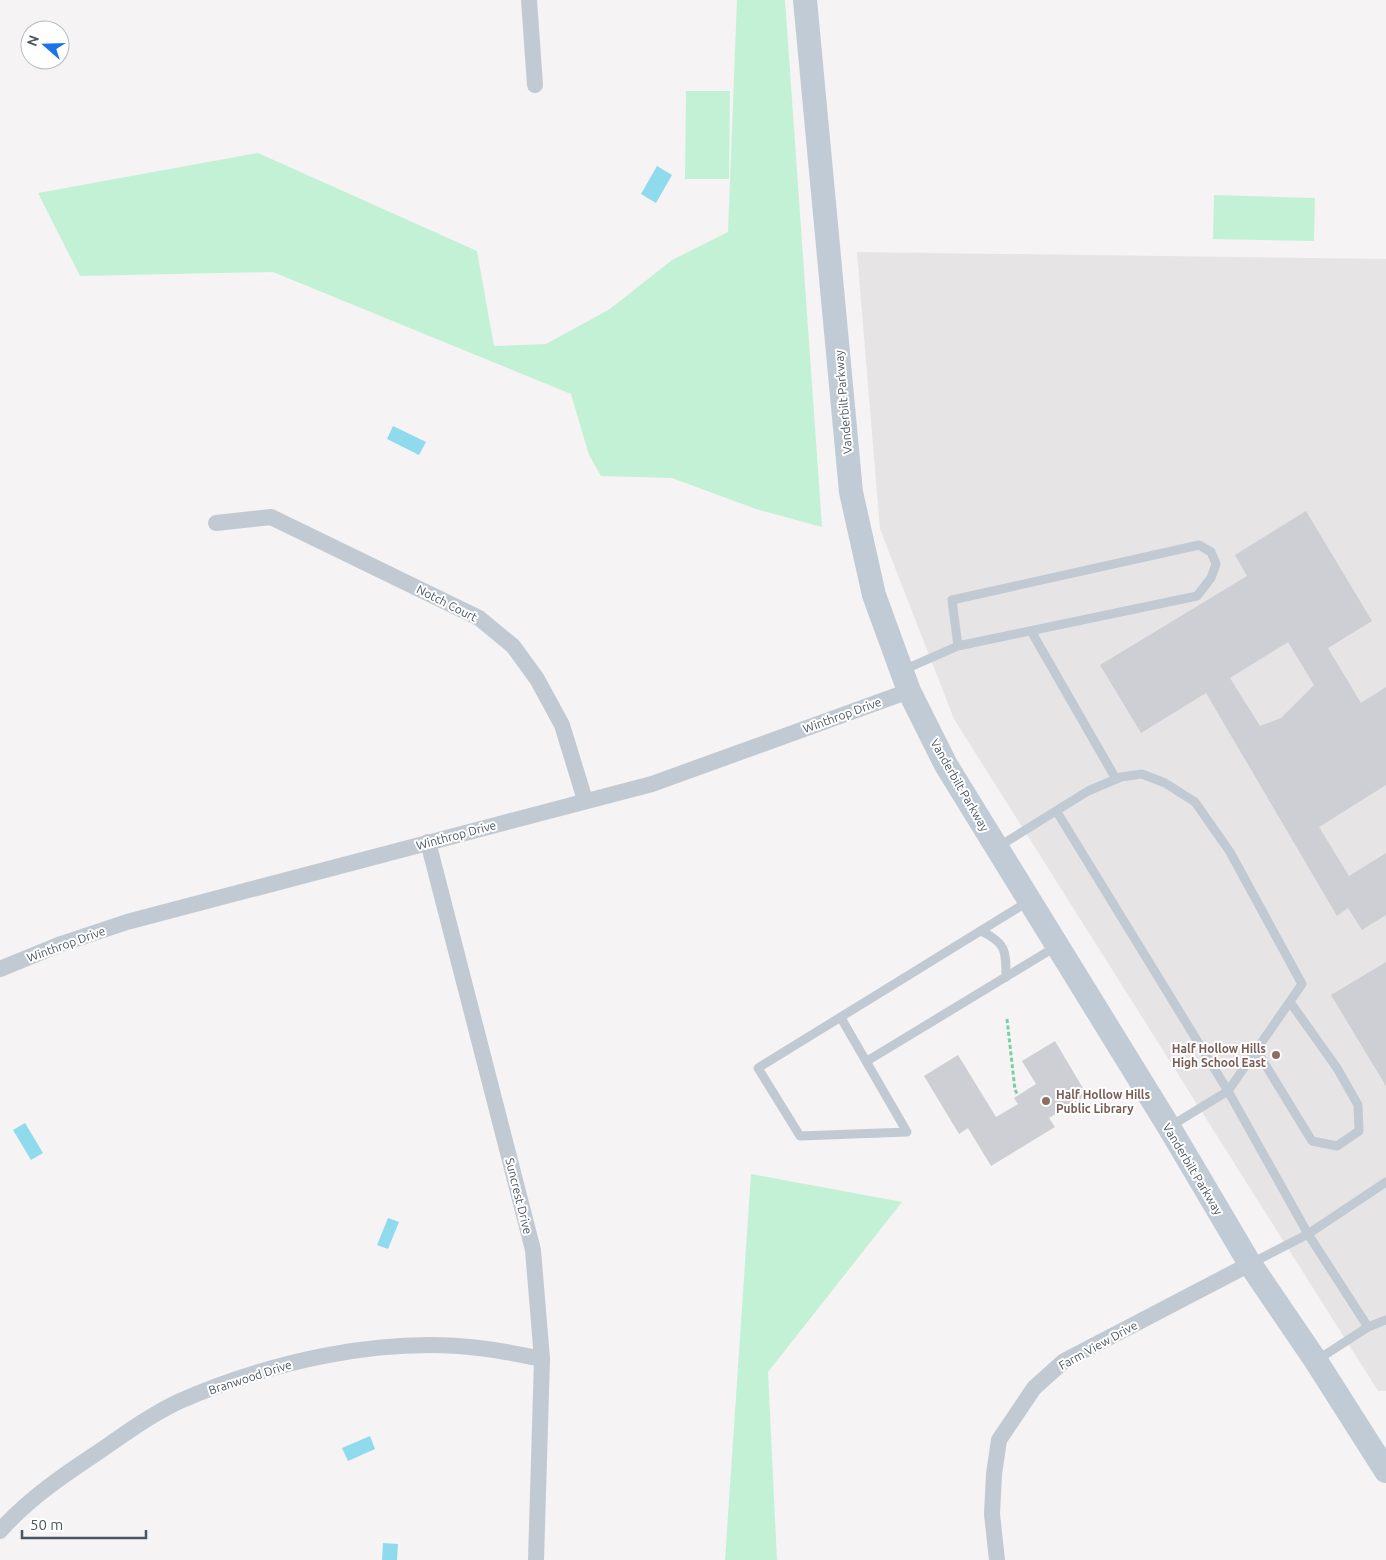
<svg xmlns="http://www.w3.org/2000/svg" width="1386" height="1560" viewBox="0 0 1386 1560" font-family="Ubuntu,sans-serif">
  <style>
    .education { fill: #e6e4e5 }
    .green { fill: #c3f1d5 }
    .water { fill: #90daee }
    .building { fill: #cdcfd5; fill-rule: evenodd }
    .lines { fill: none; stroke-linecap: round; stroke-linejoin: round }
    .path { stroke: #7ad0a6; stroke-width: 3; stroke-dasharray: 4 2.5; stroke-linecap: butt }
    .lane { stroke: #c1cad2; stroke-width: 9 }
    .street { stroke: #c1cad2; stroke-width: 16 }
    .secondary { stroke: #c1cbd6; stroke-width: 24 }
    .education-dot { fill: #8d6e63; stroke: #fff; stroke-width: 2 }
    .labels { text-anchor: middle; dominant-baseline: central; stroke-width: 4; stroke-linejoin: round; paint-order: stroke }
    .street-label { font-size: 12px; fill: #4a5661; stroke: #fff }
    .education-label { font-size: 12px; font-weight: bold; fill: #785e54; stroke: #fff; text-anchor: end }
  </style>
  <rect width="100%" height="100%" fill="#f5f3f3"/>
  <polygon class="education" points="857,252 1386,259 1386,1391 1378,1391 954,719 880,529"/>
  <g class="green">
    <polygon points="737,0 785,0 822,527 756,509 672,478 601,476 589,455 571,394 273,272 80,276 38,193 258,153 477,251 494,346 546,344 610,309 672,260 728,232"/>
    <polygon points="686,91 730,91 729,179 685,179"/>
    <polygon points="1214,195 1315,198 1314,241 1213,239"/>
    <polygon points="751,1174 902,1202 768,1372 777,1560 725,1560"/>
  </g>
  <g class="water">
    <polygon points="657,166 672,175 656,203 641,194"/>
    <polygon points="393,426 426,442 419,455 387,439"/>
    <polygon points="25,1123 43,1153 31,1160 13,1130"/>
    <polygon points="388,1218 399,1222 388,1249 377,1245"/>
    <polygon points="370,1436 375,1449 348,1461 342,1448"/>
    <polygon points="383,1543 398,1544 397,1560 382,1560"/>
  </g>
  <g class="building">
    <path d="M1306 511 1372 621 1328 648 1361 703 1386 687V785L1319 827 1349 876 1386 853V915L1362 930 1348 908 1337 916 1206 693 1141 733 1100 665 1247 576 1235 555ZM1288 642 1314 685 1281 718 1260 726 1230 678Z"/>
    <polygon points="1386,962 1386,1086 1331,995"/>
    <polygon points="1055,1041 1087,1095 1049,1118 1055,1127 991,1166 968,1128 959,1134 924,1076 958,1055 996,1117 1018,1104 1014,1098 1036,1084 1022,1061"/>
  </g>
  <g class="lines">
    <polyline class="path" points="1007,1019 1015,1090 1018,1095"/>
    <g class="lane">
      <polyline points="1031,631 1116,779"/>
      <polyline points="901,671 958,646 1197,596 1211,578 1216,564 1211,552 1199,545 952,600 958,646"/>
      <polyline points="1057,812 1228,1091 1308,1234 1368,1327"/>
      <polyline points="998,847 1088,791 1121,777 1142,774 1165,783 1195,802 1230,852 1302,984 1228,1091 1169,1127"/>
      <path d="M981 931C1006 943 1006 950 1006 977"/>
      <polyline points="841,1018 907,1132 800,1136 758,1068 1029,901"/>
      <polyline points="1257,1051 1312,1141 1337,1146 1359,1131 1358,1105 1337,1068 1290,1002"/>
      <polyline points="867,1061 1057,946"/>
      <polyline points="1250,1264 1308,1234 1386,1182"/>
      <polyline points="1317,1360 1368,1327 1386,1320"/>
    </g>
    <g class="street">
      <polyline points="529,0 535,85"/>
      <polyline points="216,523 271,517 479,618 513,646 537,679 562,725 585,800"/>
      <polyline points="428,842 533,1250 542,1359 536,1560"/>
      <polyline points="0,969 61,944 127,922 652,784 909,691"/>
      <path d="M0 1531C28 1499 65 1474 100 1451 126 1433 152 1414 180 1401 269 1362 382 1336 479 1348 500 1350 521 1355 542 1359"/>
      <polyline points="997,1560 992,1514 994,1474 999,1440 1034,1388 1064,1361 1250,1264"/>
    </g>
    <polyline class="secondary" points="805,0 851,492 874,595 909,691 946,765 1169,1127 1250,1264 1316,1361 1386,1471"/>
  </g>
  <g class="education-dot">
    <circle cx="1276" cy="1055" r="5"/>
    <circle cx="1046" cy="1101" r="5"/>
  </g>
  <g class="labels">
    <g class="street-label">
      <text transform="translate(843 402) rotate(-95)">Vanderbilt Parkway</text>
      <text transform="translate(447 603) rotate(27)">Notch Court</text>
      <text transform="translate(842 715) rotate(-20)">Winthrop Drive</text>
      <text transform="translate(960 785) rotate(60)">Vanderbilt Parkway</text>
      <text transform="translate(456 835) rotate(-15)">Winthrop Drive</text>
      <text transform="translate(66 944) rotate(-20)">Winthrop Drive</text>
      <text transform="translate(1193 1169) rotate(59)">Vanderbilt Parkway</text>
      <text transform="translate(519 1196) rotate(76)">Suncrest Drive</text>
      <text transform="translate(1098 1345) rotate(-29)">Farm View Drive</text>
      <text transform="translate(250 1377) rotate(-18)">Branwood Drive</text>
    </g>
    <g class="education-label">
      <text x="1266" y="1048">Half Hollow Hills<tspan x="1266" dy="14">High School East</tspan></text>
      <text x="1056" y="1094" text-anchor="start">Half Hollow Hills<tspan x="1056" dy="14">Public Library</tspan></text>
    </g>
  </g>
  <g transform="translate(45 45) rotate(290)"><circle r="24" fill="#ffffff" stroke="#b7bbc0"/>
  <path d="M0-4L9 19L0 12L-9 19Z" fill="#1a73e8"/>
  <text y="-8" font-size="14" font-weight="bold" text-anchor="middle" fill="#4a5661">N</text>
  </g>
  <path d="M22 1530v8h124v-8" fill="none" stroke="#4a5661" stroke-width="2.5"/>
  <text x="30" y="1530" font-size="15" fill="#4a5661" stroke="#ffffff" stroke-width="4" paint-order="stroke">50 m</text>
</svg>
